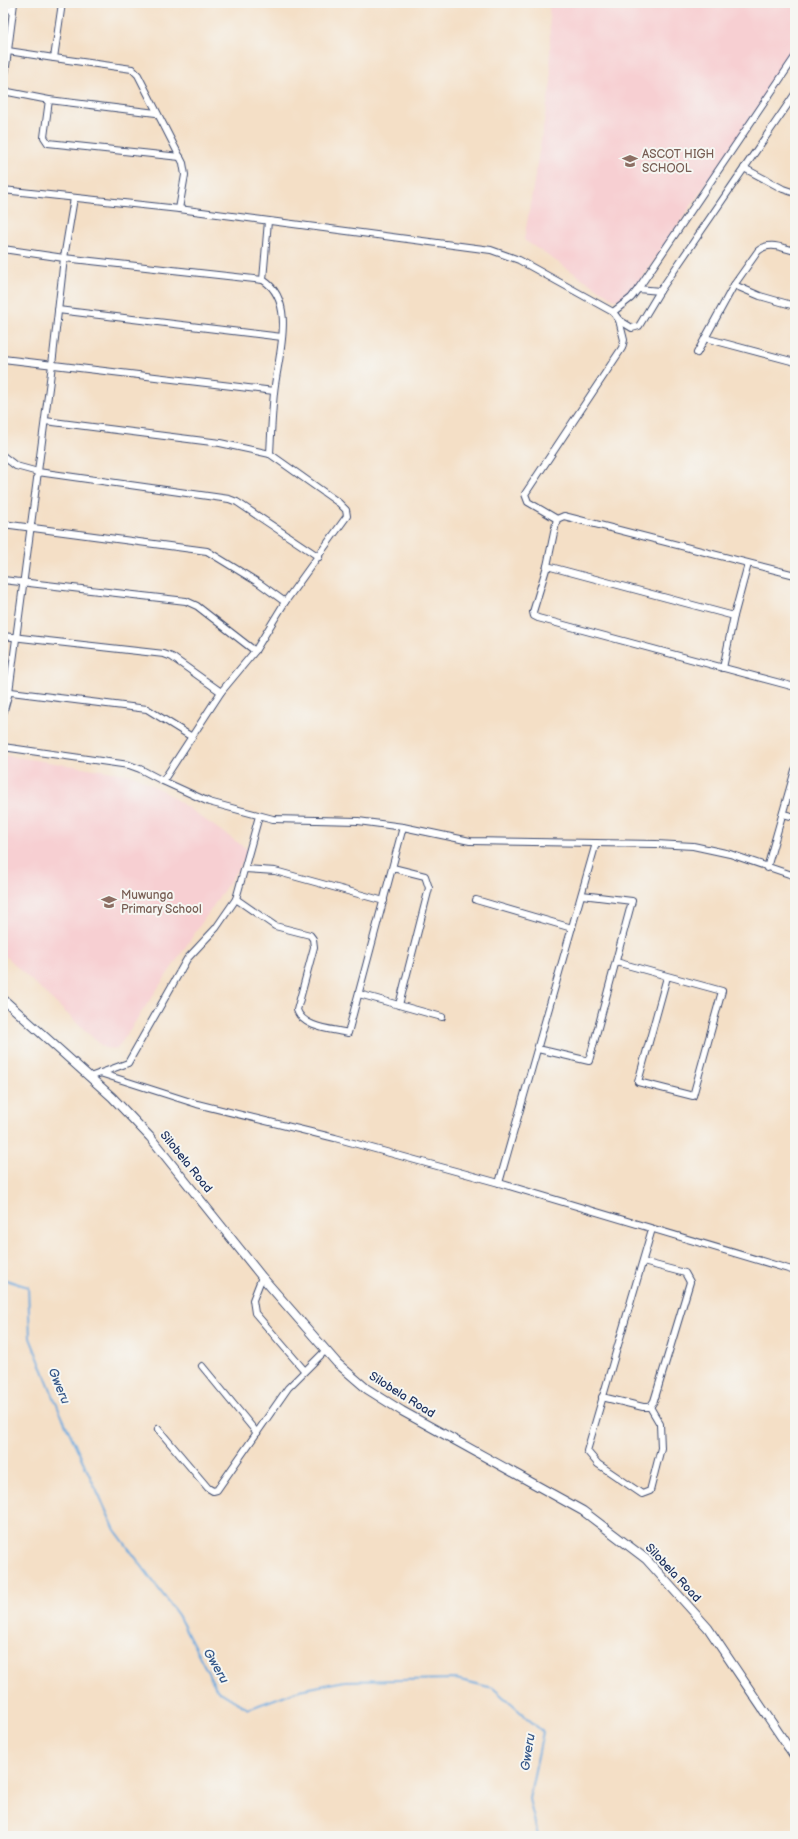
<svg xmlns="http://www.w3.org/2000/svg" width="798" height="1839" viewBox="0 0 798 1839" font-family="'Balsamiq Sans',sans-serif">
  <style>
    .built { fill: #f7cfd2 }
    .lines { fill: none; stroke-linecap: round; stroke-linejoin: round }
    .stream { stroke: #6ca8dd; stroke-width: 2 }
    .minor-casing { stroke: #3c496e; stroke-width: 8 }
    .tertiary-casing { stroke: #3c496e; stroke-width: 10 }
    .minor { stroke: #fff; stroke-width: 6 }
    .tertiary { stroke: #fff; stroke-width: 8 }
    .labels { text-anchor: middle; dominant-baseline: central; stroke-width: 4; stroke-linejoin: round; paint-order: stroke }
    .education-label { font-size: 12px; fill: #785e54; stroke: #f6f6f2; text-anchor: start }
    .street-label { font-size: 12px; fill: #1b2f5e; stroke: #f6f6f2 }
    .water-label { font-size: 13px; font-style: italic; fill: #37598a; stroke: #f6f6f2 }
  </style>
  <rect width="100%" height="100%" fill="#f6f6f2"/>
  <filter id="ink" filterUnits="userSpaceOnUse"><feTurbulence type="fractalNoise" baseFrequency=".025" numOctaves="2"/><feDisplacementMap in="SourceGraphic" scale="8" xChannelSelector="R" yChannelSelector="G"/><feConvolveMatrix kernelMatrix="1 2 1 2 8 2 1 2 1" color-interpolation-filters="sRGB"/></filter>
  <filter id="wash" filterUnits="userSpaceOnUse"><feTurbulence type="fractalNoise" baseFrequency=".012" numOctaves="4" result="noise"/><feDisplacementMap in="SourceGraphic" scale="16" xChannelSelector="R" yChannelSelector="G"/><feGaussianBlur stdDeviation="0.9" result="paint"/><feColorMatrix in="noise" values="0 0 0 0 0 0 0 0 0 0 0 0 0 0 0 0 0 1.4 0 .05"/><feComposite in="paint" operator="in"/></filter>
  <g filter="url(#wash)">
    <rect width="100%" height="100%" fill="#f4dfc6"/>
    <g class="built">
      <polygon points="549,3 795,3 795,52 629,298 615,300 524,240 551,82"/>
      <polygon points="3,755 133,775 165,792 250,851 117,1049 104,1048 3,954"/>
    </g>
    <g class="lines">
      <polyline class="stream" points="3,1279 28,1287 30,1338 59,1410 115,1530 178,1615 217,1690 248,1709 299,1690 345,1681 456,1679 493,1688 543,1732 529,1799 538,1836"/>
    </g>
  </g>
  <g filter="url(#ink)">
    <g class="lines">
      <g class="minor-casing">
        <g id="minor">
          <polyline points="3,8 12,10"/>
          <polyline points="8,51 54,58 62,3"/>
          <polyline points="54,58 132,69 138,75 183,163 185,175 179,209"/>
          <polyline points="3,90 14,3"/>
          <polyline points="3,91 49,100 156,113"/>
          <polyline points="49,100 44,137 48,143 180,157"/>
          <polyline points="744,168 783,189 795,193"/>
          <polyline points="3,190 179,209 491,250 519,260 613,312 631,298 638,289 795,57"/>
          <path d="M268 221 263 280C298 302 277 359 274 393 272 413 271 434 270 454"/>
          <polyline points="3,249 64,258 263,280"/>
          <polyline points="734,285 760,296 795,306"/>
          <polyline points="638,289 660,291"/>
          <polyline points="58,310 282,337"/>
          <polyline points="613,312 619,320 632,328 639,326 660,291 795,94"/>
          <polyline points="705,338 795,362"/>
          <path d="M697 353 734 285 758 251C769 241 782 248 795 251"/>
          <polyline points="3,359 274,391"/>
          <polyline points="3,456 16,466 38,472 229,499 237,502 319,557"/>
          <polyline points="557,519 528,502 525,494 622,348 624,340 619,320"/>
          <polyline points="3,524 207,551 259,583 285,602"/>
          <polyline points="547,566 734,616"/>
          <polyline points="795,575 564,516 557,519 556,523 547,566 533,612 534,616 538,618 795,687"/>
          <polyline points="3,580 186,601 197,606 255,651"/>
          <polyline points="3,636 164,654 172,657 221,692"/>
          <polyline points="723,668 734,616 748,564"/>
          <polyline points="3,691 147,709 192,737"/>
          <polyline points="3,714 9,692 52,365 64,258 74,198"/>
          <polyline points="3,747 129,765 140,769 163,781 221,692 255,651 285,602 347,516 346,510 339,503 270,454 220,443 45,421"/>
          <polyline points="163,781 209,802 273,819 358,821 403,827 470,841 656,844 693,846 730,854 795,876"/>
          <polyline points="783,814 795,817"/>
          <polyline points="393,868 425,876 429,888 399,1005"/>
          <polyline points="767,868 795,770"/>
          <polyline points="245,869 275,871 384,901"/>
          <path d="M236 899 275 926 310 935 313 939 314 947 297 1010C303 1028 332 1029 348 1033L403 827"/>
          <polyline points="476,900 572,928"/>
          <polyline points="616,962 722,991 693,1096 638,1082 667,977"/>
          <polyline points="359,994 442,1017"/>
          <polyline points="538,1049 589,1061 632,901 582,895"/>
          <polyline points="100,1073 197,1104 335,1138 499,1183 795,1271"/>
          <polyline points="90,1077 128,1063 187,959 216,928 236,899 259,816"/>
          <polyline points="499,1183 596,843"/>
          <polyline points="262,1277 253,1300 255,1313 304,1370"/>
          <polyline points="202,1366 257,1433"/>
          <polyline points="602,1397 643,1407 650,1407 654,1401 690,1282 685,1273 643,1262"/>
          <polyline points="650,1407 660,1424 661,1448 650,1491 642,1494 598,1464 587,1451 652,1229"/>
          <polyline points="158,1429 208,1488 213,1491 217,1490 288,1388 325,1351"/>
          <polyline points="787,1747 795,1741"/>
        </g>
      </g>
      <g class="tertiary-casing">
        <polyline id="tertiary" points="3,999 112,1097 150,1137 262,1277 337,1363 367,1389 402,1411 583,1511 646,1559 708,1628 795,1757"/>
      </g>
      <use href="#minor" class="minor"/>
      <use href="#tertiary" class="tertiary"/>
    </g>
  </g>
  <defs>
    <g id="school-bare" transform="scale(1.2)"><path d="M0-5L7-2L0 1L-7-2ZM-4 1L0 2.5L4 1V4Q0 6-4 4Z" fill="#8d6e63" stroke="#f6f6f2" stroke-width="2.5" paint-order="stroke"/></g>
  </defs>
  <g fill-rule="evenodd">
    <use href="#school-bare" x="630" y="161"/>
    <use href="#school-bare" x="109" y="902"/>
  </g>
  <g class="labels">
    <g class="education-label">
      <text x="642" y="154">ASCOT HIGH<tspan x="642" dy="14">SCHOOL</tspan></text>
      <text x="121" y="895">Muwunga<tspan x="121" dy="14">Primary School</tspan></text>
    </g>
    <g class="street-label">
      <text transform="translate(186 1162) rotate(51)">Silobela Road</text>
      <text transform="translate(402 1395) rotate(32)">Silobela Road</text>
      <text transform="translate(673 1573) rotate(47)">Silobela Road</text>
    </g>
    <g class="water-label">
      <text transform="translate(59 1386) rotate(68)">Gweru</text>
      <text transform="translate(216 1666) rotate(60)">Gweru</text>
      <text transform="translate(528 1752) rotate(-81)">Gweru</text>
    </g>
  </g>
  <rect width="798" height="1839" fill="none" stroke="#f6f6f2" stroke-width="16"/>
</svg>
